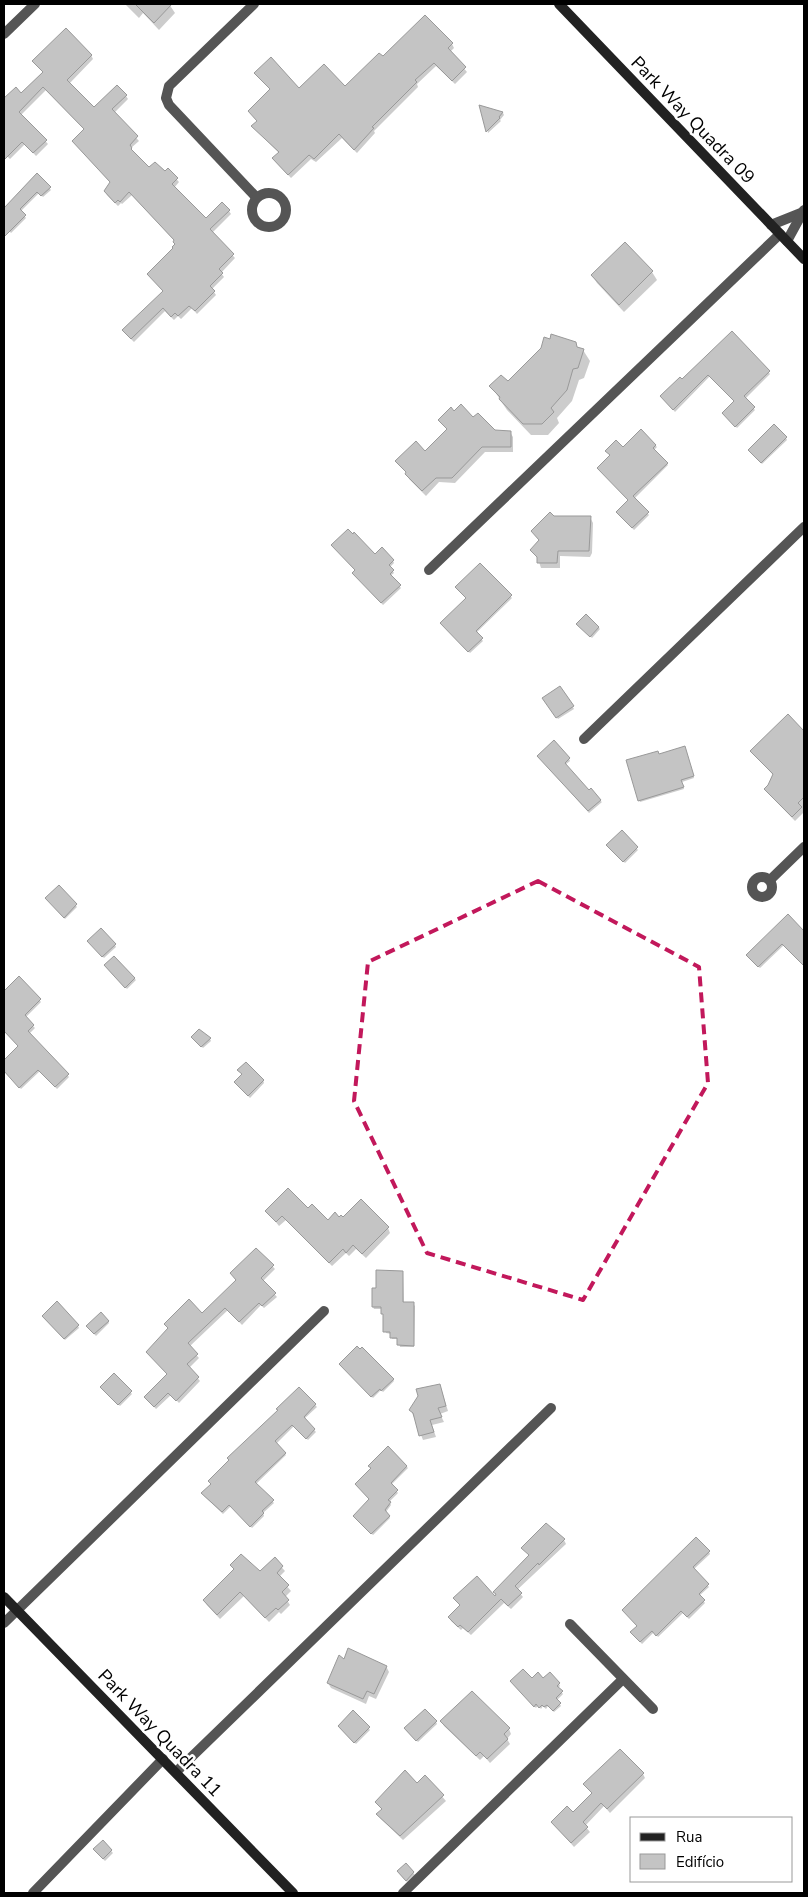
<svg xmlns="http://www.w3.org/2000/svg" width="808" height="1897" viewBox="0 0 808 1897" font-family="'Nunito Sans',sans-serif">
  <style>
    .shadow { fill: #0003 }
    .building { fill: #c4c4c4; stroke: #999 }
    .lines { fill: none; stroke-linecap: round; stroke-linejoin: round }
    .street { stroke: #555; stroke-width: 10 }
    .secondary { stroke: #222; stroke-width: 10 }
    .marked { fill: none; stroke: #c2185b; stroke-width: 4; stroke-dasharray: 10 6; stroke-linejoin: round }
    .labels { text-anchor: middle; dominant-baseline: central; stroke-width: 5; stroke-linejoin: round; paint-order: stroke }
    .street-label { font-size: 18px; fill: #000; stroke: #fff }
  </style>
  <rect width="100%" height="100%" fill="#fff"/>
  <g class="shadow">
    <polygon points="125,4 169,4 175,13 159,30 143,13 139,18"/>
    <polygon points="452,44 454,48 450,52 467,72 455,84 436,66 417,84 418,87 374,131 375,133 357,153 342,138 316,162 311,159 291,178 273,159 279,153 253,127 258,122 271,90 258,77 299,90 345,88 383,58"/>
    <polygon points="91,55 93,59 69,84 94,109 126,96 128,99 114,113 139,141 131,148 133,152 149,169 165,172 168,170 179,182 174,188 206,220 229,211 231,214 212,233 235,258 221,273 224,277 212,289 216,295 197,314 192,308 181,319 178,316 174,320 165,311 134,342 125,333 164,292 148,274 175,248 175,241 132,195 122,204 121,203 118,206 107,195 105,191 111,183 73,141 85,130 46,90 21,115 48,144 36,156 25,144 10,159 4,153 4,100 16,89 21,94 43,72 34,61"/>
    <polygon points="481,107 503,113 504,115 500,120 501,121 488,133"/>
    <polygon points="37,175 51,190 43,197 39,193 21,211 26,218 11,233 4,225 4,210"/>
    <polygon points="625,244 652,272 657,280 624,312 597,283 592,275"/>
    <polygon points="731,333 770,374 745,399 755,410 737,428 725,415 735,402 710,376 675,412 663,398"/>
    <polygon points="575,343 578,348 583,350 590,361 584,378 579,380 572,401 557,418 559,423 548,435 531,435 507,410 491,386 508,382"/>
    <polygon points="454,412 472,418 495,431 510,432 513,437 513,452 485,452 455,483 439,482 426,496 409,479 407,473 397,461 425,453 448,430 439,420"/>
    <polygon points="786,438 787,440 762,464 751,452"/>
    <polygon points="655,445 657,447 654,450 668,465 634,499 649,515 634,530 619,514 630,501 611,456 608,453 623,448"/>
    <polygon points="553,517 590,517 593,523 592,553 590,557 560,556 560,568 541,568 538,559 531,550 540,541 533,531"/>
    <polygon points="375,556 393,561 394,563 390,567 394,573 390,576 401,588 383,605 355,575 356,570"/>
    <polygon points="510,596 512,598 476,633 483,641 470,653 443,625"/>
    <polygon points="579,626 598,627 600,629 592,638"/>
    <polygon points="560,687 574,709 558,719 544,698"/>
    <polygon points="788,716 804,733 804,812 795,821 769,794 766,789 773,775 752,751"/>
    <polygon points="685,750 694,778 682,782 684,789 640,802 639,800"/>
    <polygon points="540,758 569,759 570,761 565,765 589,792 602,802 589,813"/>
    <polygon points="622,832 638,850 625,863 609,847"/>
    <polygon points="59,887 77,907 65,919 48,900"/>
    <polygon points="788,916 804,932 804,966 784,945 760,968 748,957"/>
    <polygon points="90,943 115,945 116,947 104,958"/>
    <polygon points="105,966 134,978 136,980 127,989"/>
    <polygon points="19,978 41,1002 25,1018 35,1028 29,1034 69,1077 57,1089 40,1071 21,1089 4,1070 4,1061 20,1047 4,1031 4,993"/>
    <polygon points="194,1039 210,1039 211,1041 203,1048"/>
    <polygon points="243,1075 263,1080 264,1083 250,1098 235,1082"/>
    <polygon points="308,1210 328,1221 339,1219 388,1228 390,1233 366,1258 356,1249 349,1256 346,1253 332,1266 286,1220 279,1226 267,1211"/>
    <polygon points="256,1249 275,1269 263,1281 277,1297 264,1308 261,1305 242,1325 228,1310 189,1347 199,1358 189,1368 200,1381 179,1403 171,1395 156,1409 145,1397 168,1374 169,1329 166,1324 202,1315 237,1281"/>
    <polygon points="403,1272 404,1304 413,1304 415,1306 414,1347 400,1347 399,1339 392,1339 391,1334 386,1333 383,1309 374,1309 373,1307 378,1289"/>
    <polygon points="44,1318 78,1326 79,1328 65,1340"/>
    <polygon points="108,1321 109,1323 96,1336 89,1328"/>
    <polygon points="342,1366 393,1379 394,1381 383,1392 381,1390 373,1398"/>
    <polygon points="114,1375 132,1394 120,1406 102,1389"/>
    <polygon points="440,1385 448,1411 440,1414 444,1422 432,1425 436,1437 423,1440 411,1410 419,1396"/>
    <polygon points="299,1388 317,1407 304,1419 316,1432 308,1440 294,1426 276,1444 286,1455 256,1484 274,1503 263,1513 264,1516 252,1528 231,1506 223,1514 204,1496 212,1485 209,1481 279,1411"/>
    <polygon points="406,1466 408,1468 391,1485 398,1493 389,1502 391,1505 386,1512 390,1518 373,1535 355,1518 370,1500"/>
    <polygon points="564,1540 566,1544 517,1590 523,1597 511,1609 504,1603 471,1635 463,1628 461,1630 451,1621 449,1617 460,1606 455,1599 495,1598 530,1556 523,1548"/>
    <polygon points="709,1552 710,1554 693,1570 709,1587 699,1596 705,1603 689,1619 683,1613 658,1637 654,1632 642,1644 633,1634 638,1626 625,1612"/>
    <polygon points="274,1559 285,1571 279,1577 291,1591 285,1597 290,1605 281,1614 279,1612 269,1622 244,1596 220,1619 207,1605 204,1600 234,1569 231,1565 260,1573"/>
    <polygon points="386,1666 389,1672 376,1699 369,1696 366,1704 331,1688 328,1683"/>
    <polygon points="532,1680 559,1684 560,1686 558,1688 563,1694 557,1700 561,1706 554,1712 548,1706 546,1709 543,1706 541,1709 538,1705 536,1708 513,1684"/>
    <polygon points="353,1712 370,1730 356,1744 340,1728"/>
    <polygon points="441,1721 509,1729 511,1734 507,1739 510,1744 490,1763 484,1756 480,1760 444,1726"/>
    <polygon points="436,1722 437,1724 418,1742 407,1731"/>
    <polygon points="643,1774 645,1778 610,1813 604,1806 585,1826 590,1832 574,1847 552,1822 573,1813 593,1794 584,1784"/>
    <polygon points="425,1777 446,1801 403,1840 381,1819 378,1814 383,1810 377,1802 417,1785"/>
    <polygon points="103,1842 113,1853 105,1861 96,1852"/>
    <polygon points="406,1865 415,1875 407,1882 399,1873"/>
  </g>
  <g class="building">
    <polygon points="135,4 172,4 154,23"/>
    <polygon points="425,15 453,43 448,48 466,67 452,81 434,63 415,80 417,82 372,127 374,128 354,150 339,134 314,159 309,155 288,175 272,158 279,152 251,126 257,121 248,111 270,89 254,73 271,57 299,88 324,64 345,86 379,53 383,56"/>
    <polygon points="66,28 92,55 67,80 94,107 117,85 127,95 112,109 138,136 130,145 132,148 131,149 149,167 155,162 165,171 168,168 178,178 172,184 206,218 222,202 230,210 210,229 234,254 219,269 223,273 210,286 215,291 195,311 189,306 178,316 175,313 171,317 163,308 131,339 122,330 163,291 147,274 173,248 172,247 175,244 173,242 174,240 129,192 120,202 118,200 115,203 104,191 110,182 72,141 84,129 43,87 19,112 47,140 33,153 22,142 4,160 4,98 16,87 21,93 43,72 32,61"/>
    <polygon points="479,105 503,112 499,117 500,118 486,132"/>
    <polygon points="37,173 51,187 41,196 37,192 20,209 26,215 4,237 4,208"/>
    <polygon points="625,242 653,271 619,305 591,275"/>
    <polygon points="732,331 770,371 744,396 755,407 735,427 722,413 734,401 708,375 673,410 660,396 680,377 682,379"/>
    <polygon points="551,334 576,342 577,347 584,349 578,368 573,369 567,390 551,408 554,412 542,424 523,424 499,399 500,397 489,386 501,375 508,381 541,348 544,337 550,339"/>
    <polygon points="461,404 473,417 478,413 495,430 511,431 511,447 482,447 452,478 436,478 422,491 405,474 406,472 395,461 416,441 425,451 447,429 438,420 451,407 454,411"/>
    <polygon points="774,424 787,437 761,463 748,450"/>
    <polygon points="641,429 656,445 653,448 668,463 633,496 649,512 632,528 616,512 628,500 597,468 610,455 605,451 616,440 623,447"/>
    <polygon points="550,512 554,516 591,516 589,551 558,551 557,563 537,563 537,557 530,550 539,540 531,531"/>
    <polygon points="348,529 353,534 354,532 375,554 382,547 394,560 389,565 394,570 390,574 401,585 381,603 352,573 355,570 331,545"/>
    <polygon points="480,563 512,595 476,631 483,638 468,652 440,623 466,598 455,587"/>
    <polygon points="586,614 599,627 590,637 576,624"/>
    <polygon points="560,686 574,706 556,718 542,698"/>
    <polygon points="788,714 804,731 804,797 798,803 802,807 792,817 764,789 768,785 773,774 750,751"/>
    <polygon points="554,740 570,758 565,763 589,790 591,788 601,800 588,811 537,756"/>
    <polygon points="685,746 694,776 681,780 684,787 638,801 626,760 658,751 659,754"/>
    <polygon points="622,830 638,847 623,862 606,845"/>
    <polygon points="59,885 77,904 64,918 45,898"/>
    <polygon points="788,914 804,931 804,966 782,944 758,967 746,955"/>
    <polygon points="101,928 116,944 102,957 87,941"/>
    <polygon points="114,956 135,978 125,988 104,965"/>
    <polygon points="19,976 41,999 25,1015 34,1025 28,1031 69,1074 55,1087 38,1070 19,1088 4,1071 4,1060 18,1046 4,1031 4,991"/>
    <polygon points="199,1029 211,1038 201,1047 191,1037"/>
    <polygon points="246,1062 264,1080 248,1096 234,1082 242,1074 237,1070"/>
    <polygon points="288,1188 308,1208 312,1204 328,1220 335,1212 339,1217 341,1215 343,1217 361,1199 389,1227 362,1254 353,1245 346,1253 343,1249 329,1263 282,1216 276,1222 265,1211"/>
    <polygon points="256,1248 274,1265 261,1278 276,1293 262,1306 259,1303 239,1322 225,1308 188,1343 198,1354 187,1364 199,1377 176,1401 168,1393 154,1407 144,1397 167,1374 146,1352 168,1328 164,1324 189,1299 202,1313 236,1280 230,1273"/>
    <polygon points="376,1270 403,1271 403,1302 414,1302 414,1346 397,1345 397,1338 390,1338 390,1332 383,1332 383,1314 381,1314 381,1307 372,1307 372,1288 376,1288"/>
    <polygon points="57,1301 79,1325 64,1339 42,1316"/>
    <polygon points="101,1312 109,1321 94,1334 86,1326"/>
    <polygon points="357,1346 360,1349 362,1347 394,1379 381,1391 380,1389 371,1397 339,1364"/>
    <polygon points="114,1373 132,1391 118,1405 100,1387"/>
    <polygon points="440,1384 446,1406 438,1408 442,1417 430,1420 434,1432 419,1436 413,1413 409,1410 418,1396 416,1389"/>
    <polygon points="299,1387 316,1404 304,1417 315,1429 306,1439 292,1425 275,1441 286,1453 255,1482 274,1500 262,1511 264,1513 250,1527 229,1505 222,1512 201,1493 211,1484 208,1481 229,1460 227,1458 278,1410 276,1409"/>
    <polygon points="388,1446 407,1466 391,1483 398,1490 388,1500 391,1502 385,1510 390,1516 371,1534 353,1516 369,1499 355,1484 371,1468 368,1466"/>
    <polygon points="546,1523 565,1539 539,1565 538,1563 515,1586 522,1593 508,1606 501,1599 468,1632 460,1625 458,1627 448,1617 460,1605 453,1598 477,1576 495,1596 496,1594 493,1592 529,1555 521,1548"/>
    <polygon points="696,1537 710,1551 693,1567 709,1584 699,1594 705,1600 687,1617 681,1611 656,1636 652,1631 640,1642 630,1632 637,1626 622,1610"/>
    <polygon points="241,1554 260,1571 275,1557 283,1566 277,1573 289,1585 282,1592 289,1600 278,1610 276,1608 265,1618 240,1592 217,1615 203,1600 234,1569 230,1565"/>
    <polygon points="348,1648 387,1666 374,1694 367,1691 363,1699 327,1683 339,1655 344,1659"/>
    <polygon points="523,1669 532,1678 538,1672 543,1678 550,1672 560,1683 557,1686 563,1691 556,1698 561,1703 553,1711 547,1705 544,1707 542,1705 539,1708 536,1704 534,1707 510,1681"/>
    <polygon points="472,1691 510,1728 504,1734 508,1739 487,1759 480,1752 476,1756 440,1721"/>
    <polygon points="425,1709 437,1721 416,1741 404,1728"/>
    <polygon points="353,1710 370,1727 354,1743 338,1726"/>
    <polygon points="620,1749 644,1773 607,1809 601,1803 583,1822 588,1827 571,1843 551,1822 567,1806 573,1812 592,1793 583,1784"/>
    <polygon points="405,1770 417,1783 425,1775 444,1795 400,1836 376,1814 382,1809 375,1802"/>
    <polygon points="103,1840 112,1850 103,1859 93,1849"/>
    <polygon points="406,1863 414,1872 406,1881 397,1871"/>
  </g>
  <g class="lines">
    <g class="street">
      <polyline points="254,4 169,86 166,98 169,105 256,197"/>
      <polyline points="4,34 35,4"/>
      <circle cx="269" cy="210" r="17"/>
      <polyline points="771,225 801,213"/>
      <polyline points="787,241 804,210"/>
      <polyline points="429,570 780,234"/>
      <polyline points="584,739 804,527"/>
      <circle cx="762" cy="887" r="10"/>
      <polyline points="770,880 804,847"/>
      <polyline points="4,1623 324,1311"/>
      <polyline points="570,1624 653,1709"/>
      <polyline points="176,1772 551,1408"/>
      <polyline points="33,1893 163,1759"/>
      <polyline points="403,1893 623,1679"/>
    </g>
    <g class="secondary">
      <polyline points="559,4 804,259"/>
      <polyline points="4,1597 293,1893"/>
    </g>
  </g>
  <path class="marked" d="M538 881 699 967 708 1083 583 1300 427 1253 354 1101 368 962Z"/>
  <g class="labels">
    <g class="street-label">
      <text transform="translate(693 120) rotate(46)">Park Way Quadra 09</text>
      <text transform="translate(160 1733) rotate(46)">Park Way Quadra 11</text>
    </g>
  </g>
  <rect width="808" height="1897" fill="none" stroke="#000000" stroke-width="10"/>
  <rect x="630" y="1817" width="162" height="65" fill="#ffffff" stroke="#999999"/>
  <rect x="640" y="1833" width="25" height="8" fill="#222222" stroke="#999999"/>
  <text x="676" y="1842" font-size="15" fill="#000000">Rua</text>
  <rect x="640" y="1854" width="25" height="15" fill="#c4c4c4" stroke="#999999"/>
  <text x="676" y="1867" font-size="15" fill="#000000">Edifício</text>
</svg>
